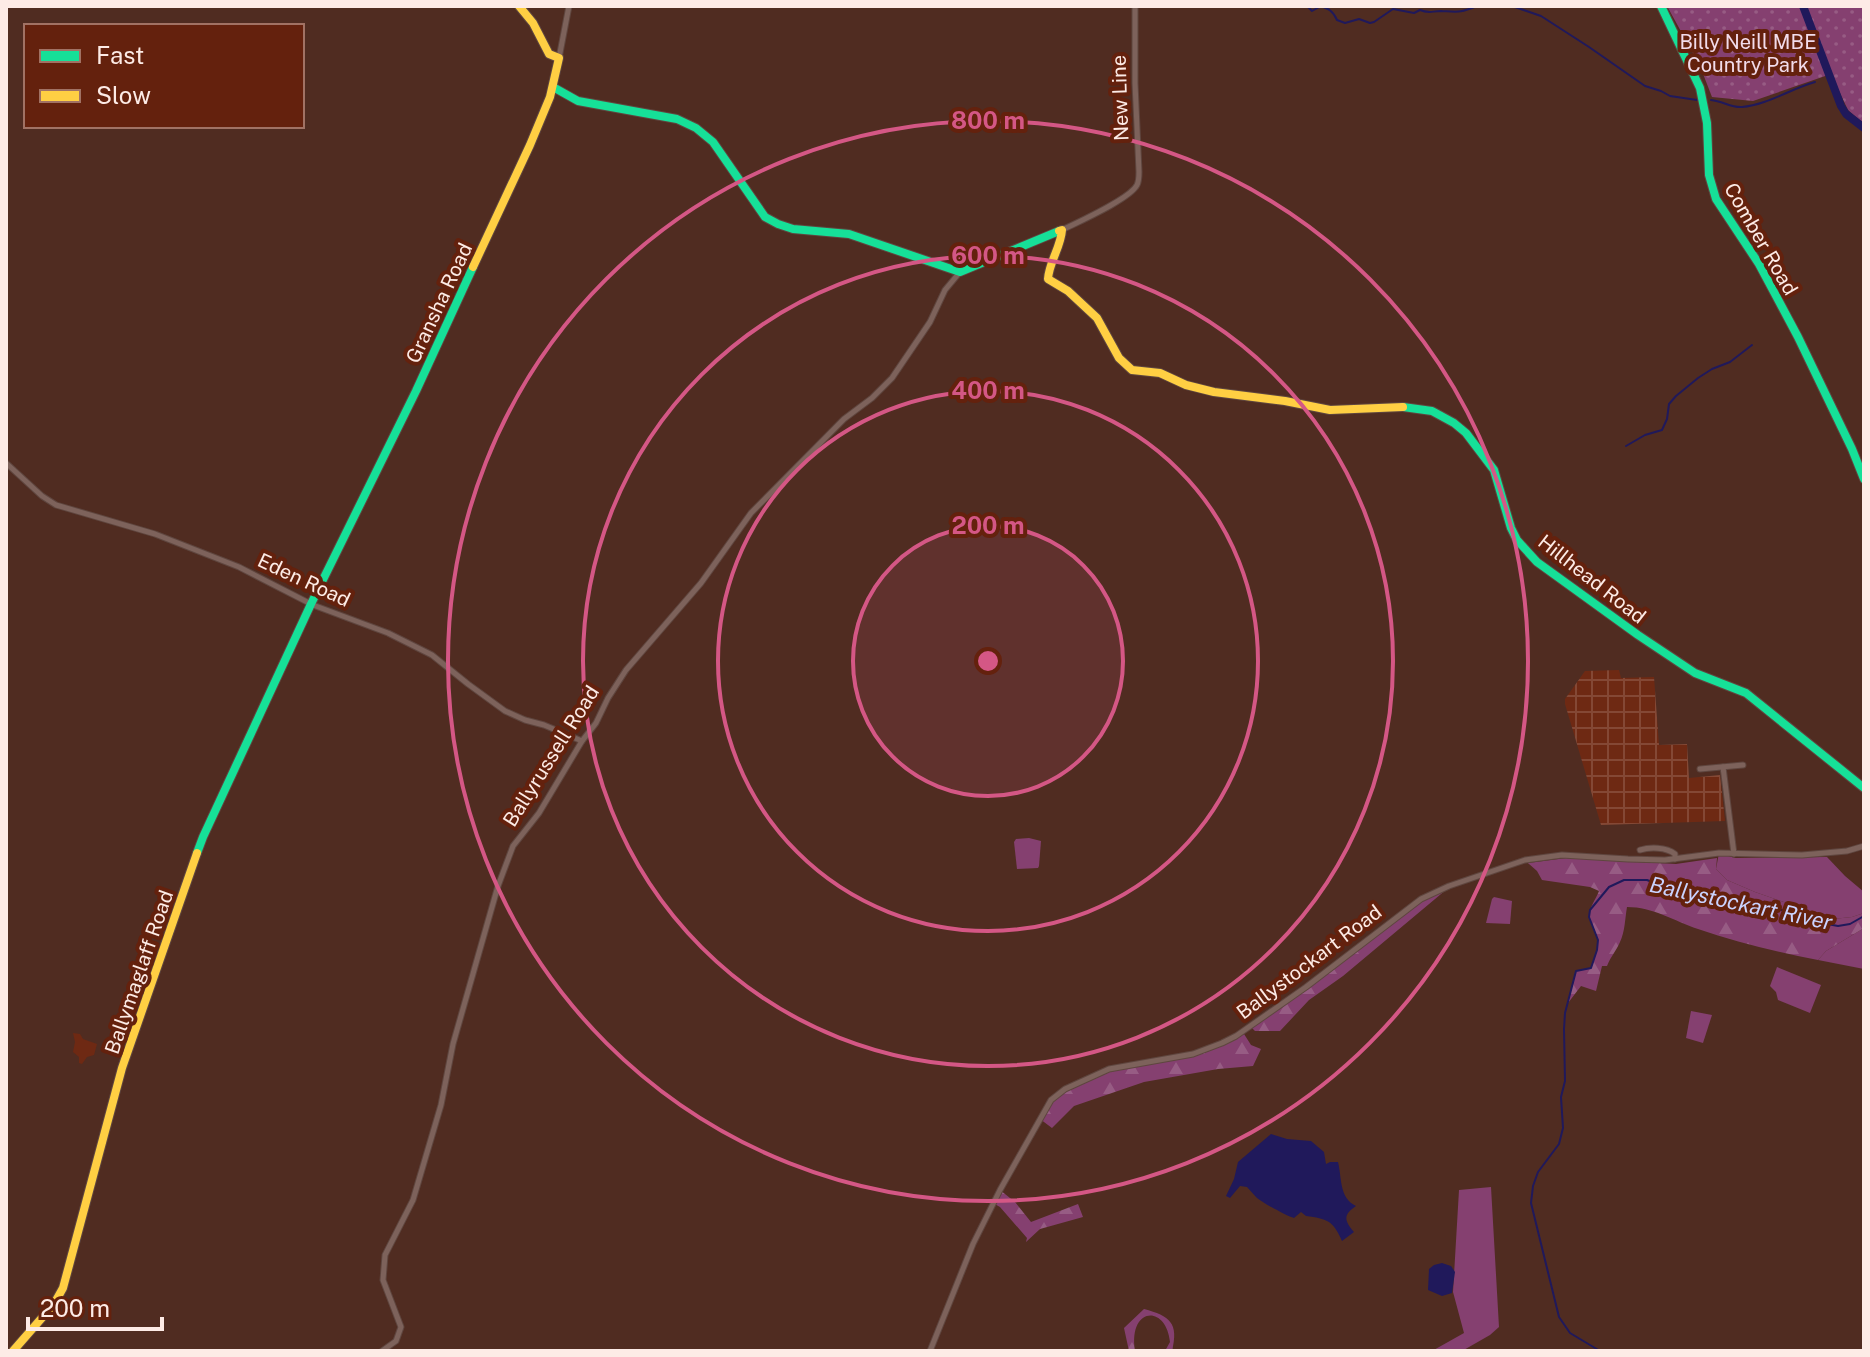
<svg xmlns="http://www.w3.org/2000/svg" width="1870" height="1357" viewBox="0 0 1870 1357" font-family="'Public Sans',sans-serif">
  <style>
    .built { fill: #6e2913 }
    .industrial { fill: url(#industrial-grid) }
    .grass { fill: #854070 }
    .forest { fill: url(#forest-firs) }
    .park { fill: url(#park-dots) }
    .water { fill: #20195b }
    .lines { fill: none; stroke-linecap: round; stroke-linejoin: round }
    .stream { stroke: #20195b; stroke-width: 2 }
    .river { stroke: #20195b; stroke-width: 8 }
    .street-casing { stroke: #5f463f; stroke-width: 7 }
    .fast-casing { stroke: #5f463f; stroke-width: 10 }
    .slow-casing { stroke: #5f463f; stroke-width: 10 }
    .street { stroke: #7d625b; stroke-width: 5 }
    .fast { stroke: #16e098; stroke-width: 8 }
    .slow { stroke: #ffcf43; stroke-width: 8 }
    .ring { fill: none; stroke: #d45785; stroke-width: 4 }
    .labels { text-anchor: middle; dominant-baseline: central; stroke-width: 8; stroke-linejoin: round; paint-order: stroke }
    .park-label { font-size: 20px; fill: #f2dceb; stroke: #64210d }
    .street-label { font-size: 20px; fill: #fdebe6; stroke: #64210d }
    .water-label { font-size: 22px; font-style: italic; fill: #cad3ff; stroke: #64210d }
    .centre { fill: #d45785; stroke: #64210d; stroke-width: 4 }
    .ring-label { font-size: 24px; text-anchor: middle; font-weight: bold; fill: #d45785; stroke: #64210d; stroke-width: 8; stroke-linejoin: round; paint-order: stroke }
  </style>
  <defs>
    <pattern id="industrial-grid" width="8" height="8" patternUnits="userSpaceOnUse" patternTransform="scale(2)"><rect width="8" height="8" fill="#6e2913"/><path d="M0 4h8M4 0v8" fill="none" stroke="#844835"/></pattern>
    <pattern id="forest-firs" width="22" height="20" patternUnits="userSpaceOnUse" patternTransform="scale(2)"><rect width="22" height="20" fill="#854070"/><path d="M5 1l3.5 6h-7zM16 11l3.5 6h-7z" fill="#975c84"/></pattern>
    <pattern id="park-dots" width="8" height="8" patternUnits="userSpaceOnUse" patternTransform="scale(2)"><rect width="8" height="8" fill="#854070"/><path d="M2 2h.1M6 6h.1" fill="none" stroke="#975c84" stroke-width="1.8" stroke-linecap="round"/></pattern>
  </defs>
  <rect width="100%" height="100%" fill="#502c21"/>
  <polygon class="built" points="73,1033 80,1034 83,1039 97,1044 94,1055 87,1057 82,1064 79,1063 79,1057 73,1052 75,1042"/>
  <polygon class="industrial" points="1619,670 1621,678 1654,677 1659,745 1687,744 1689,778 1720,775 1725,821 1601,825 1565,704 1565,699 1585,671"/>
  <g class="grass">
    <polygon points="1029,838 1041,841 1039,866 1038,868 1017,869 1014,842 1016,839"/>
    <polygon points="1719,853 1735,858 1827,857 1845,876 1864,892 1864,913 1852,917 1833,919 1755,892 1727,880 1716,869"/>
    <polygon points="1494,897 1512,901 1510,924 1486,923 1492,899"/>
    <polygon points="1864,928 1864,969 1818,960 1826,951"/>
    <polygon points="1777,967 1821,985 1810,1013 1778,1000 1776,992 1770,986"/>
    <polygon points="1691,1011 1712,1015 1703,1043 1686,1038"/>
    <polygon points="1491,1187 1499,1327 1490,1335 1462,1351 1432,1351 1464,1333 1453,1292 1459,1190"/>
  </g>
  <g class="forest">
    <path d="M1566 858 1676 864 1717 858 1716 869 1727 880 1755 892 1833 919 1852 917 1864 913V928L1826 951 1818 960C1777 952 1736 942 1698 929 1674 921 1653 907 1627 907 1625 918 1625 932 1620 942 1616 951 1611 956 1607 966H1602L1596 991 1581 986 1568 1003 1576 971 1591 968C1593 960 1598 950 1598 942 1597 933 1590 925 1589 916 1589 908 1596 899 1599 891L1590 887 1542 880 1537 871 1528 863Z"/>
    <polygon points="1447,889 1343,976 1309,1000 1280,1031 1255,1031 1252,1028 1422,900"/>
    <path d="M1244 1034 1251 1045 1261 1049 1253 1066 1218 1069 1144 1082 1074 1106 1052 1128 1040 1119C1071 1064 1138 1067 1192 1056 1211 1052 1227 1043 1244 1034Z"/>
    <polygon points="1000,1190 1015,1202 1031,1222 1078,1204 1083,1217 1040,1229 1026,1242 1027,1238 1000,1207 993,1203"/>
    <path d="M1144 1309C1170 1316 1179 1323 1172 1351H1165L1170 1342C1166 1304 1128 1307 1135 1351H1129L1124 1328Z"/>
  </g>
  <polygon class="park" points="1667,6 1864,6 1864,124 1848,110 1831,74 1753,101 1712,97 1700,66"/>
  <g class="water">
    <path d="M1271 1134 1287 1139 1311 1141 1324 1152 1326 1164 1330 1162H1338C1342 1178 1339 1198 1356 1206 1343 1215 1344 1220 1354 1232L1342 1241C1333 1220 1327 1219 1306 1216L1301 1212 1294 1218C1287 1216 1261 1202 1256 1197 1253 1194 1250 1190 1247 1187L1240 1186 1230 1198 1226 1196 1234 1179 1238 1162Z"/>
    <polygon points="1442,1263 1451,1266 1455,1272 1452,1293 1442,1296 1428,1290 1429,1269 1434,1265"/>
  </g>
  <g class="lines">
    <g class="stream">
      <path d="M1307 6 1312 11 1321 6C1329 9 1333 11 1337 20L1345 23 1359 19 1370 23 1374 22 1393 9 1414 13 1420 10C1429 14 1432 11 1441 11 1459 12 1460 13 1477 6"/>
      <polyline points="1512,6 1541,16 1589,47 1645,86 1661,91 1670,96 1697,100"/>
      <path d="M1711 100C1723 101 1731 108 1742 107 1767 105 1790 89 1815 82"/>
      <polyline points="1626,446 1645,435 1662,430 1667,419 1669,404 1676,396 1698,378 1712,369 1730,362 1752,345"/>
      <polyline points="1600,1351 1570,1333 1559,1317 1531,1203 1533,1186 1538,1172 1559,1144 1563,1128 1561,1097 1565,1081 1564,1029 1565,1013 1576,971 1591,968 1597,950 1598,940 1589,917 1590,910 1609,887 1624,880 1647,880 1665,887 1680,885 1686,887 1693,893 1767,904 1806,920 1838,926 1850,924 1864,916"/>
    </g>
    <polyline class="river" points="1803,6 1841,106 1846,114 1864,128"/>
    <g class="street-casing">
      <g id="street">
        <polyline points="559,58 569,6"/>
        <path d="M1062 230C1078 222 1130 199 1137 185 1139 181 1139 177 1139 172L1135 83V6"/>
        <polyline points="6,463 42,496 56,505 155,534 239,567 313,605 388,633 432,655 468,684 505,711 525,720 544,725 582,741"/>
        <polyline points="1723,767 1734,854"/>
        <polyline points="1700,769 1743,765"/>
        <path d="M1640 850C1650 847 1666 847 1675 854V859"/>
        <polyline points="382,1351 396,1341 401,1327 383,1280 385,1255 413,1200 441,1105 453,1044 498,886 513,846 539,813 582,741 596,723 608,698 626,670 701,583 751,513 844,419 872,398 892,378 930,322 945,290 960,272"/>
        <polyline points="930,1351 973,1244 1000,1190 1051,1100 1065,1089 1109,1069 1193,1054 1222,1043 1236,1036 1306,987 1421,899 1449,886 1525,860 1562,855 1628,859 1665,860 1719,853 1802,855 1847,851 1864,846"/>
      </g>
    </g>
    <g class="fast-casing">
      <g id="fast">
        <polyline points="1661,6 1700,88 1707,123 1709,175 1716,199 1759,264 1798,337 1852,449 1864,479"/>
        <polyline points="553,87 578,101 677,119 696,128 713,142 765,217 778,224 793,229 849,234 960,272 1059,231"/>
        <polyline points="1403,407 1432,411 1454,423 1466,433 1494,470 1511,528 1517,540 1537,562 1638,635 1695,673 1746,693 1864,788"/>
        <polyline points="197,853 203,837 311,604 416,391 473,267"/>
      </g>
    </g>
    <g class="slow-casing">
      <g id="slow">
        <path d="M1059 231 1062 230C1061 247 1049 262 1048 279L1068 291 1097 318 1119 358 1132 370 1160 373 1186 385 1214 392 1285 401 1330 410 1403 407"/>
        <polyline points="473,267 530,145 550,97 559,58 549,54 533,23 519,6"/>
        <polyline points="13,1351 54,1304 63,1288 122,1068 197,853"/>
      </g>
    </g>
    <use href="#street" class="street"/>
    <use href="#fast" class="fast"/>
    <use href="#slow" class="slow"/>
  </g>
  <circle cx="988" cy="661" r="135" fill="#d45785" fill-opacity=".12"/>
  <g class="ring">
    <circle cx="988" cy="661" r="135"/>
    <circle cx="988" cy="661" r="270"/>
    <circle cx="988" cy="661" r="405"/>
    <circle cx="988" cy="661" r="540"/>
  </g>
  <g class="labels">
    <g class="park-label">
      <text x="1748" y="42">Billy Neill MBE<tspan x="1748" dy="23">Country Park</tspan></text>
    </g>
    <g class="street-label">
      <text transform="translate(1120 98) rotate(-92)">New Line</text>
      <text transform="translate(1761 239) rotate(60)">Comber Road</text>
      <text transform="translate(439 303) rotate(-65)">Gransha Road</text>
      <text transform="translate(1592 579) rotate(38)">Hillhead Road</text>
      <text transform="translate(304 580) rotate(25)">Eden Road</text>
      <text transform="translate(551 756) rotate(-58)">Ballyrussell Road</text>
      <text transform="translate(1309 962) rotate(-37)">Ballystockart Road</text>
      <text transform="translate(139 972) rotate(-71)">Ballymaglaff Road</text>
    </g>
    <g class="water-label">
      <text transform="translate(1741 903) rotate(12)">Ballystockart River</text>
    </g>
  </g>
  <circle cx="988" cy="661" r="12" class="centre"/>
  <g class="ring-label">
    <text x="988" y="129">800 m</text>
    <text x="988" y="264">600 m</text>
    <text x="988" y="399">400 m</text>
    <text x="988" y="534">200 m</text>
  </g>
  <rect width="1870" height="1357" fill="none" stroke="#fdebe6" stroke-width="16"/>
  <rect x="24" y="24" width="280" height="104" fill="#64210d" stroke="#a17264" stroke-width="2"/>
  <rect x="40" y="50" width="40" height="12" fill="#16e098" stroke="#a17264" stroke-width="2"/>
  <text x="96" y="64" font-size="24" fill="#fdebe6">Fast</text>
  <rect x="40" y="90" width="40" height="12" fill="#ffcf43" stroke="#a17264" stroke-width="2"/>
  <text x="96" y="104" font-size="24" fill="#fdebe6">Slow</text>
  <path d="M28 1317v12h134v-12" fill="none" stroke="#fdebe6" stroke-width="4"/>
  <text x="40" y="1317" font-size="24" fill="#fdebe6" stroke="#64210d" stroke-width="6" paint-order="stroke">200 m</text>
</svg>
